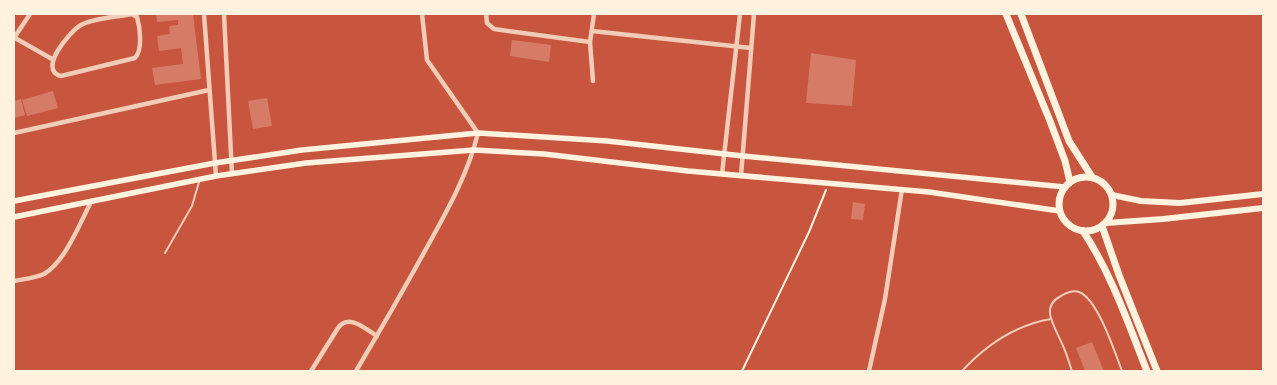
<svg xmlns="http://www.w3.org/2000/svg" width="1277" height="385" viewBox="0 0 1277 385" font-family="Cabin,sans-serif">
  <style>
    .building { fill: #d67c66 }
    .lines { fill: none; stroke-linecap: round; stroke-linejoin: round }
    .path { stroke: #fff3e0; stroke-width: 2 }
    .service { stroke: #f1ccb7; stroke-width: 2 }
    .minor { stroke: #f1ccb7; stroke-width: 4.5 }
    .secondary { stroke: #fff3e0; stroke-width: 5.5 }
    .primary { stroke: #fff3e0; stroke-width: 6 }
    .trunk { stroke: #fff3e0; stroke-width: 7 }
  </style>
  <rect width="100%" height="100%" fill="#c8553d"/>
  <g class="building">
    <polygon points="156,14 193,14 201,79 155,85 152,68 183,64 181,48 159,51 157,36 170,34 169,26 178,25 178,20 157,22"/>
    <polygon points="512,40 551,45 549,62 510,56"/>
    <polygon points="811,53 856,60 852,106 806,103"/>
    <polygon points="53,91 58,108 27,116 22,100"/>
    <polygon points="267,98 272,126 253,129 248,101"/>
    <polygon points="21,99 25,115 14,118 14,101"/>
    <polygon points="853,202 865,204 863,220 851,219"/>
    <polygon points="1092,342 1104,371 1085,371 1076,348"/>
  </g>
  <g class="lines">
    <polyline class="path" points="742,371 809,232 826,190"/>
    <g class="service">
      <polyline points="165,253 192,206 199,182"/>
      <path d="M962 371C986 345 1015 325 1051 319"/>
      <path d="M1072 371C1069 363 1067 354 1063 346 1059 336 1052 325 1050 314 1049 305 1053 300 1061 296 1066 293 1073 290 1079 292 1098 299 1115 353 1122 371"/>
    </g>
    <g class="minor">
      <path d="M132 14 137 17C140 27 143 50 135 58L61 76C37 70 70 31 81 25 94 18 117 17 132 14Z"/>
      <polyline points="204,14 216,176"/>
      <polyline points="224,14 232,174"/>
      <polyline points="486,14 487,23 494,29 590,42"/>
      <polyline points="592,31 751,48"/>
      <polyline points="14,38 30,14"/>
      <polyline points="15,38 52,59"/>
      <polyline points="593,81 590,42 594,14"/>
      <polyline points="14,133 209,90"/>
      <polyline points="722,174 740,14"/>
      <polyline points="741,176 754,14"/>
      <path d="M14 281C23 279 36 278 44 274 65 262 80 223 91 202"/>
      <path d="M311 371 338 328C349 313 365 329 377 336"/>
      <path d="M356 371C378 334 400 296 421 258 443 218 467 178 478 133L427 60 422 14"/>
      <polyline points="869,371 885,299 902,189"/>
    </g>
    <g class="secondary">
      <polyline points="14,201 215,163 302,150 478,133 607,141 743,156 1065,187"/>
      <polyline points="14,217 216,176 306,163 474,150 544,154 688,171 929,192 1060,211"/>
    </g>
    <g class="primary">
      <polyline points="1112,195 1141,201 1180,203 1263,194"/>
      <polyline points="1106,223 1163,219 1263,208"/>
    </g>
    <g class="trunk">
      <polyline points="1006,14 1050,121 1065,161 1070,182"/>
      <polyline points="1021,14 1069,141 1092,177"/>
      <circle cx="1086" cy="204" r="27"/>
      <polyline points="1102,226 1119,275 1157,371"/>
      <path d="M1083 231C1112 275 1128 323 1147 371"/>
    </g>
  </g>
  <rect width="1277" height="385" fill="none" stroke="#fff3e0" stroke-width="30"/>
</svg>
